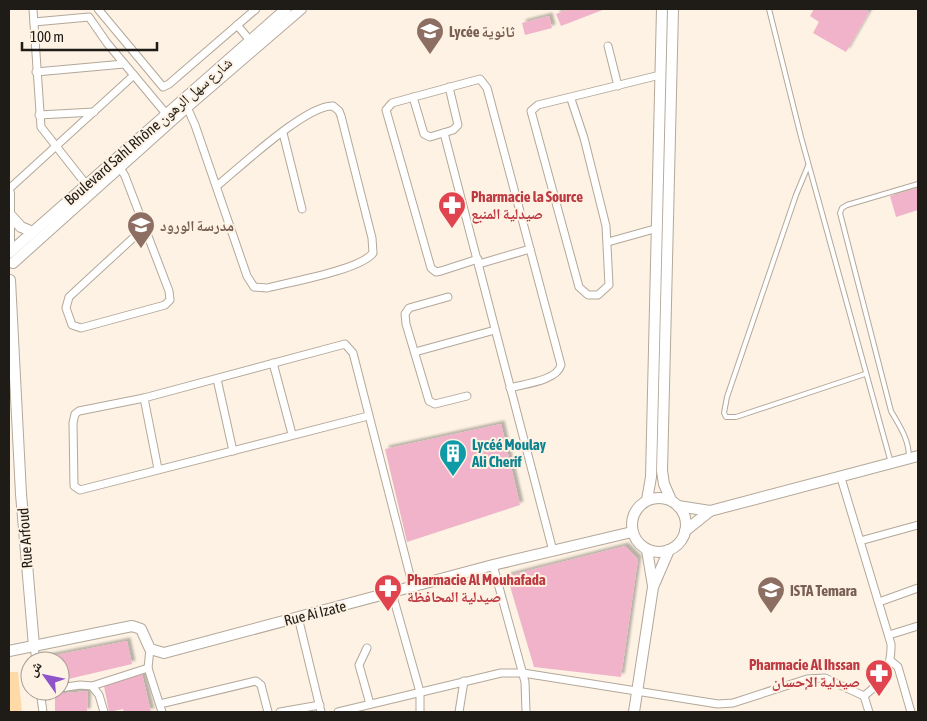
<svg xmlns="http://www.w3.org/2000/svg" width="927" height="721" viewBox="0 0 927 721" font-family="'Asap Condensed','Noto Naskh Arabic',sans-serif">
  <style>
    .green { fill: #ffd9a6 }
    .building { fill: #f1b3ca; filter: url(#shadow) }
    .lines { fill: none; stroke-linecap: round; stroke-linejoin: round }
    .lane-casing { stroke: #b3a89a; stroke-width: 6 }
    .street-casing { stroke: #b3a89a; stroke-width: 9 }
    .secondary-casing { stroke: #b3a89a; stroke-width: 12 }
    .lane { stroke: #fff; stroke-width: 4 }
    .street { stroke: #fff; stroke-width: 7 }
    .secondary { stroke: #fff; stroke-width: 10 }
    .labels { text-anchor: middle; dominant-baseline: central; stroke-width: 4; stroke-linejoin: round; paint-order: stroke }
    .education-label { font-size: 15px; font-weight: bold; fill: #785e54; stroke: #fdf2e3; text-anchor: start }
    .street-label { font-size: 15px; fill: #1f1b16; stroke: #fdf2e3 }
    .health-label { font-size: 15px; font-weight: bold; fill: #be3a42; stroke: #fdf2e3; text-anchor: start }
    .culture-label { font-size: 15px; font-weight: bold; fill: #0d838f; stroke: #fdf2e3; text-anchor: start }
  </style>
  <defs>
    <filter id="shadow"><feDropShadow dx="3.5" dy="-3.5" stdDeviation="1" flood-color="#0004"/></filter>
  </defs>
  <rect width="100%" height="100%" fill="#fdf2e3"/>
  <polygon class="green" points="9,672 18,672 22,712 9,712"/>
  <g class="building">
    <polygon points="569,9 605,9 561,26 556,14"/>
    <polygon points="814,9 864,9 869,12 846,52 813,33 819,22 810,16"/>
    <polygon points="549,16 552,28 525,35 522,23"/>
    <polygon points="918,188 918,210 896,217 890,196"/>
    <polygon points="501,424 520,505 407,542 385,449"/>
    <polygon points="625,546 638,559 621,677 534,667 507,576"/>
    <polygon points="127,641 132,664 60,681 60,661 47,661 46,657"/>
    <polygon points="142,674 151,712 124,712 123,709 109,712 104,686"/>
    <polygon points="88,691 87,712 55,712 55,694"/>
  </g>
  <g class="lines">
    <g class="lane-casing">
      <g id="lane">
        <polyline points="769,9 801,137 891,463"/>
        <polyline points="808,166 796,195 727,397 724,413 726,417 736,417 865,374"/>
        <path d="M909 458C909 439 900 427 891 411L840 213 842 208 847 205 918 184"/>
      </g>
    </g>
    <g class="street-casing">
      <g id="street">
        <polyline points="33,9 41,127 89,188"/>
        <polyline points="98,9 163,87 169,84 256,9"/>
        <polyline points="34,22 89,17 107,43 168,116"/>
        <polyline points="237,25 253,44"/>
        <polyline points="608,46 618,86"/>
        <polyline points="36,72 124,64"/>
        <polyline points="413,97 424,134 430,137 453,130 458,125 449,87"/>
        <polyline points="571,99 584,138 606,226 609,285 598,295 588,295 579,287 531,111 538,105 660,75"/>
        <path d="M186 105 195 125 247 276 254 287 267 288C290 282 360 270 373 253L372 238 341 116 339 111 333 106C307 104 239 168 217 186"/>
        <polyline points="39,115 94,112"/>
        <polyline points="283,133 302,209"/>
        <polyline points="444,133 553,551"/>
        <polyline points="118,164 125,176 169,291 170,300 165,305 81,328 72,325 66,308 69,297 145,227"/>
        <polyline points="9,189 134,75"/>
        <polyline points="608,242 658,228"/>
        <path d="M478 259 441 271 436 272 431 268 386 110 392 103 480 79 487 88 561 365C557 381 523 384 510 388"/>
        <polyline points="479,264 530,249"/>
        <polyline points="448,297 409,308 405,314 406,324 429,401 435,404 467,396"/>
        <polyline points="415,352 495,330"/>
        <polyline points="273,363 292,434"/>
        <polyline points="217,379 233,451"/>
        <polyline points="144,398 158,469"/>
        <polyline points="368,416 80,490 74,486 73,423 75,414 79,411 144,398 345,344 353,353 413,587"/>
        <polyline points="860,541 918,525"/>
        <polyline points="493,565 525,682 526,712"/>
        <polyline points="392,593 420,692 420,712"/>
        <polyline points="879,602 918,588"/>
        <polyline points="298,617 321,712"/>
        <polyline points="889,635 918,626"/>
        <polyline points="34,646 36,661"/>
        <polyline points="367,648 359,665 370,704"/>
        <polyline points="150,649 148,668 162,712"/>
        <polyline points="891,661 898,667 911,712"/>
        <polyline points="92,686 148,668"/>
        <polyline points="60,688 80,685 92,686 99,695 104,712"/>
        <polyline points="40,691 43,712"/>
        <polyline points="864,696 869,712"/>
        <polyline points="160,704 256,681 261,685 268,712"/>
        <polyline points="280,712 320,705"/>
        <path d="M338 712 501 673H523L718 704 733 703 807 679 825 678 864 696C882 682 892 667 891 644L841 478"/>
        <polyline points="459,712 464,681"/>
      </g>
    </g>
    <g class="secondary-casing">
      <g id="secondary">
        <polyline points="9,193 9,242"/>
        <polyline points="10,215 21,227 33,232"/>
        <polyline points="9,253 286,9"/>
        <polyline points="13,263 187,107 301,9"/>
        <polyline points="10,280 21,494 34,646"/>
        <circle cx="659" cy="525" r="27"/>
        <polyline points="647,500 651,477 662,9"/>
        <polyline points="671,500 664,484 662,471 673,9"/>
        <polyline points="678,506 710,511 918,456"/>
        <polyline points="685,531 710,511"/>
        <polyline points="647,550 653,586"/>
        <polyline points="9,651 132,626 141,629 150,649 164,653 493,565 632,532"/>
        <polyline points="634,712 653,587 669,550"/>
      </g>
    </g>
    <use href="#lane" class="lane"/>
    <use href="#street" class="street"/>
    <use href="#secondary" class="secondary"/>
  </g>
  <defs>
    <g id="school-pin" transform="scale(1.4375)"><path d="M0 17L-7.5 6A9.5 9.5 0 1 1 7.5 6Z" fill="#8d6e63" stroke="#fdf2e3"/><path d="M0-5L7-2L0 1L-7-2ZM-4 1L0 2.5L4 1V4Q0 6-4 4Z" fill="#fff"/></g>
    <g id="pharmacy-pin" transform="scale(1.4375)"><path d="M0 17L-7.5 6A9.5 9.5 0 1 1 7.5 6Z" fill="#e0444e" stroke="#fdf2e3"/><path d="M-2-6h4v4h4v4h-4v4h-4v-4h-4v-4h4Z" fill="#fff"/></g>
    <g id="building-pin" transform="scale(1.4375)"><path d="M0 17L-7.5 6A9.5 9.5 0 1 1 7.5 6Z" fill="#0f9aa8" stroke="#fdf2e3"/><path d="M-4-6H4V6H1V3H-1V6H-4ZM-2.5-4.3h1.7v1.8h-1.7ZM.8-4.3h1.7v1.8H.8ZM-2.5-1h1.7V.8h-1.7ZM.8-1h1.7V.8H.8Z" fill="#fff"/></g>
    <g id="university-pin" transform="scale(1.4375)"><path d="M0 17L-7.5 6A9.5 9.5 0 1 1 7.5 6Z" fill="#8d6e63" stroke="#fdf2e3"/><path d="M0-5L7-2L0 1L-7-2ZM-4 1L0 2.5L4 1V4Q0 6-4 4Z" fill="#fff"/></g>
  </defs>
  <g fill-rule="evenodd">
    <use href="#school-pin" x="430" y="31"/>
    <use href="#pharmacy-pin" x="452" y="205"/>
    <use href="#school-pin" x="141" y="225"/>
    <use href="#building-pin" x="453" y="453"/>
    <use href="#pharmacy-pin" x="388" y="588"/>
    <use href="#university-pin" x="771" y="590"/>
    <use href="#pharmacy-pin" x="879" y="673"/>
  </g>
  <g class="labels">
    <g class="education-label">
      <text x="449" y="31">Lycée ثانوية</text>
      <text x="160" y="225">مدرسة الورود</text>
      <text x="790" y="590">ISTA Temara</text>
    </g>
    <g class="street-label">
      <text transform="translate(148 131) rotate(-41)">Boulevard Sahl Rhône شارع سهل الرهون</text>
      <text transform="translate(25 538) rotate(-94)">Rue Arfoud</text>
      <text transform="translate(315 613) rotate(-14)">Rue Ai Izate</text>
    </g>
    <g class="health-label">
      <text x="471" y="196">Pharmacie la Source<tspan x="471" dy="17">صيدلية المنبع</tspan></text>
      <text x="407" y="579">Pharmacie Al Mouhafada<tspan x="407" dy="17">صيدلية المحافظة</tspan></text>
      <text x="860" y="664" text-anchor="end">Pharmacie Al Ihssan<tspan x="860" dy="17">صيدلية الإحسان</tspan></text>
    </g>
    <g class="culture-label">
      <text x="472" y="444">Lycéé Moulay<tspan x="472" dy="17">Ali Cherif</tspan></text>
    </g>
  </g>
  <rect width="927" height="721" fill="none" stroke="#1f1b16" stroke-width="20"/>
  <g transform="translate(45 676) rotate(303)"><circle r="24" fill="#fdf2e3" stroke="#a49c91"/>
  <path d="M0-4L9 19L0 12L-9 19Z" fill="#9054ca"/>
  <text y="-8" font-size="14" font-weight="bold" text-anchor="middle" fill="#1f1b16">ش</text>
  </g>
  <path d="M22 42v8h135v-8" fill="none" stroke="#1f1b16" stroke-width="2.5"/>
  <text x="30" y="42" font-size="15" fill="#1f1b16" stroke="#fdf2e3" stroke-width="4" paint-order="stroke">100 m</text>
</svg>
